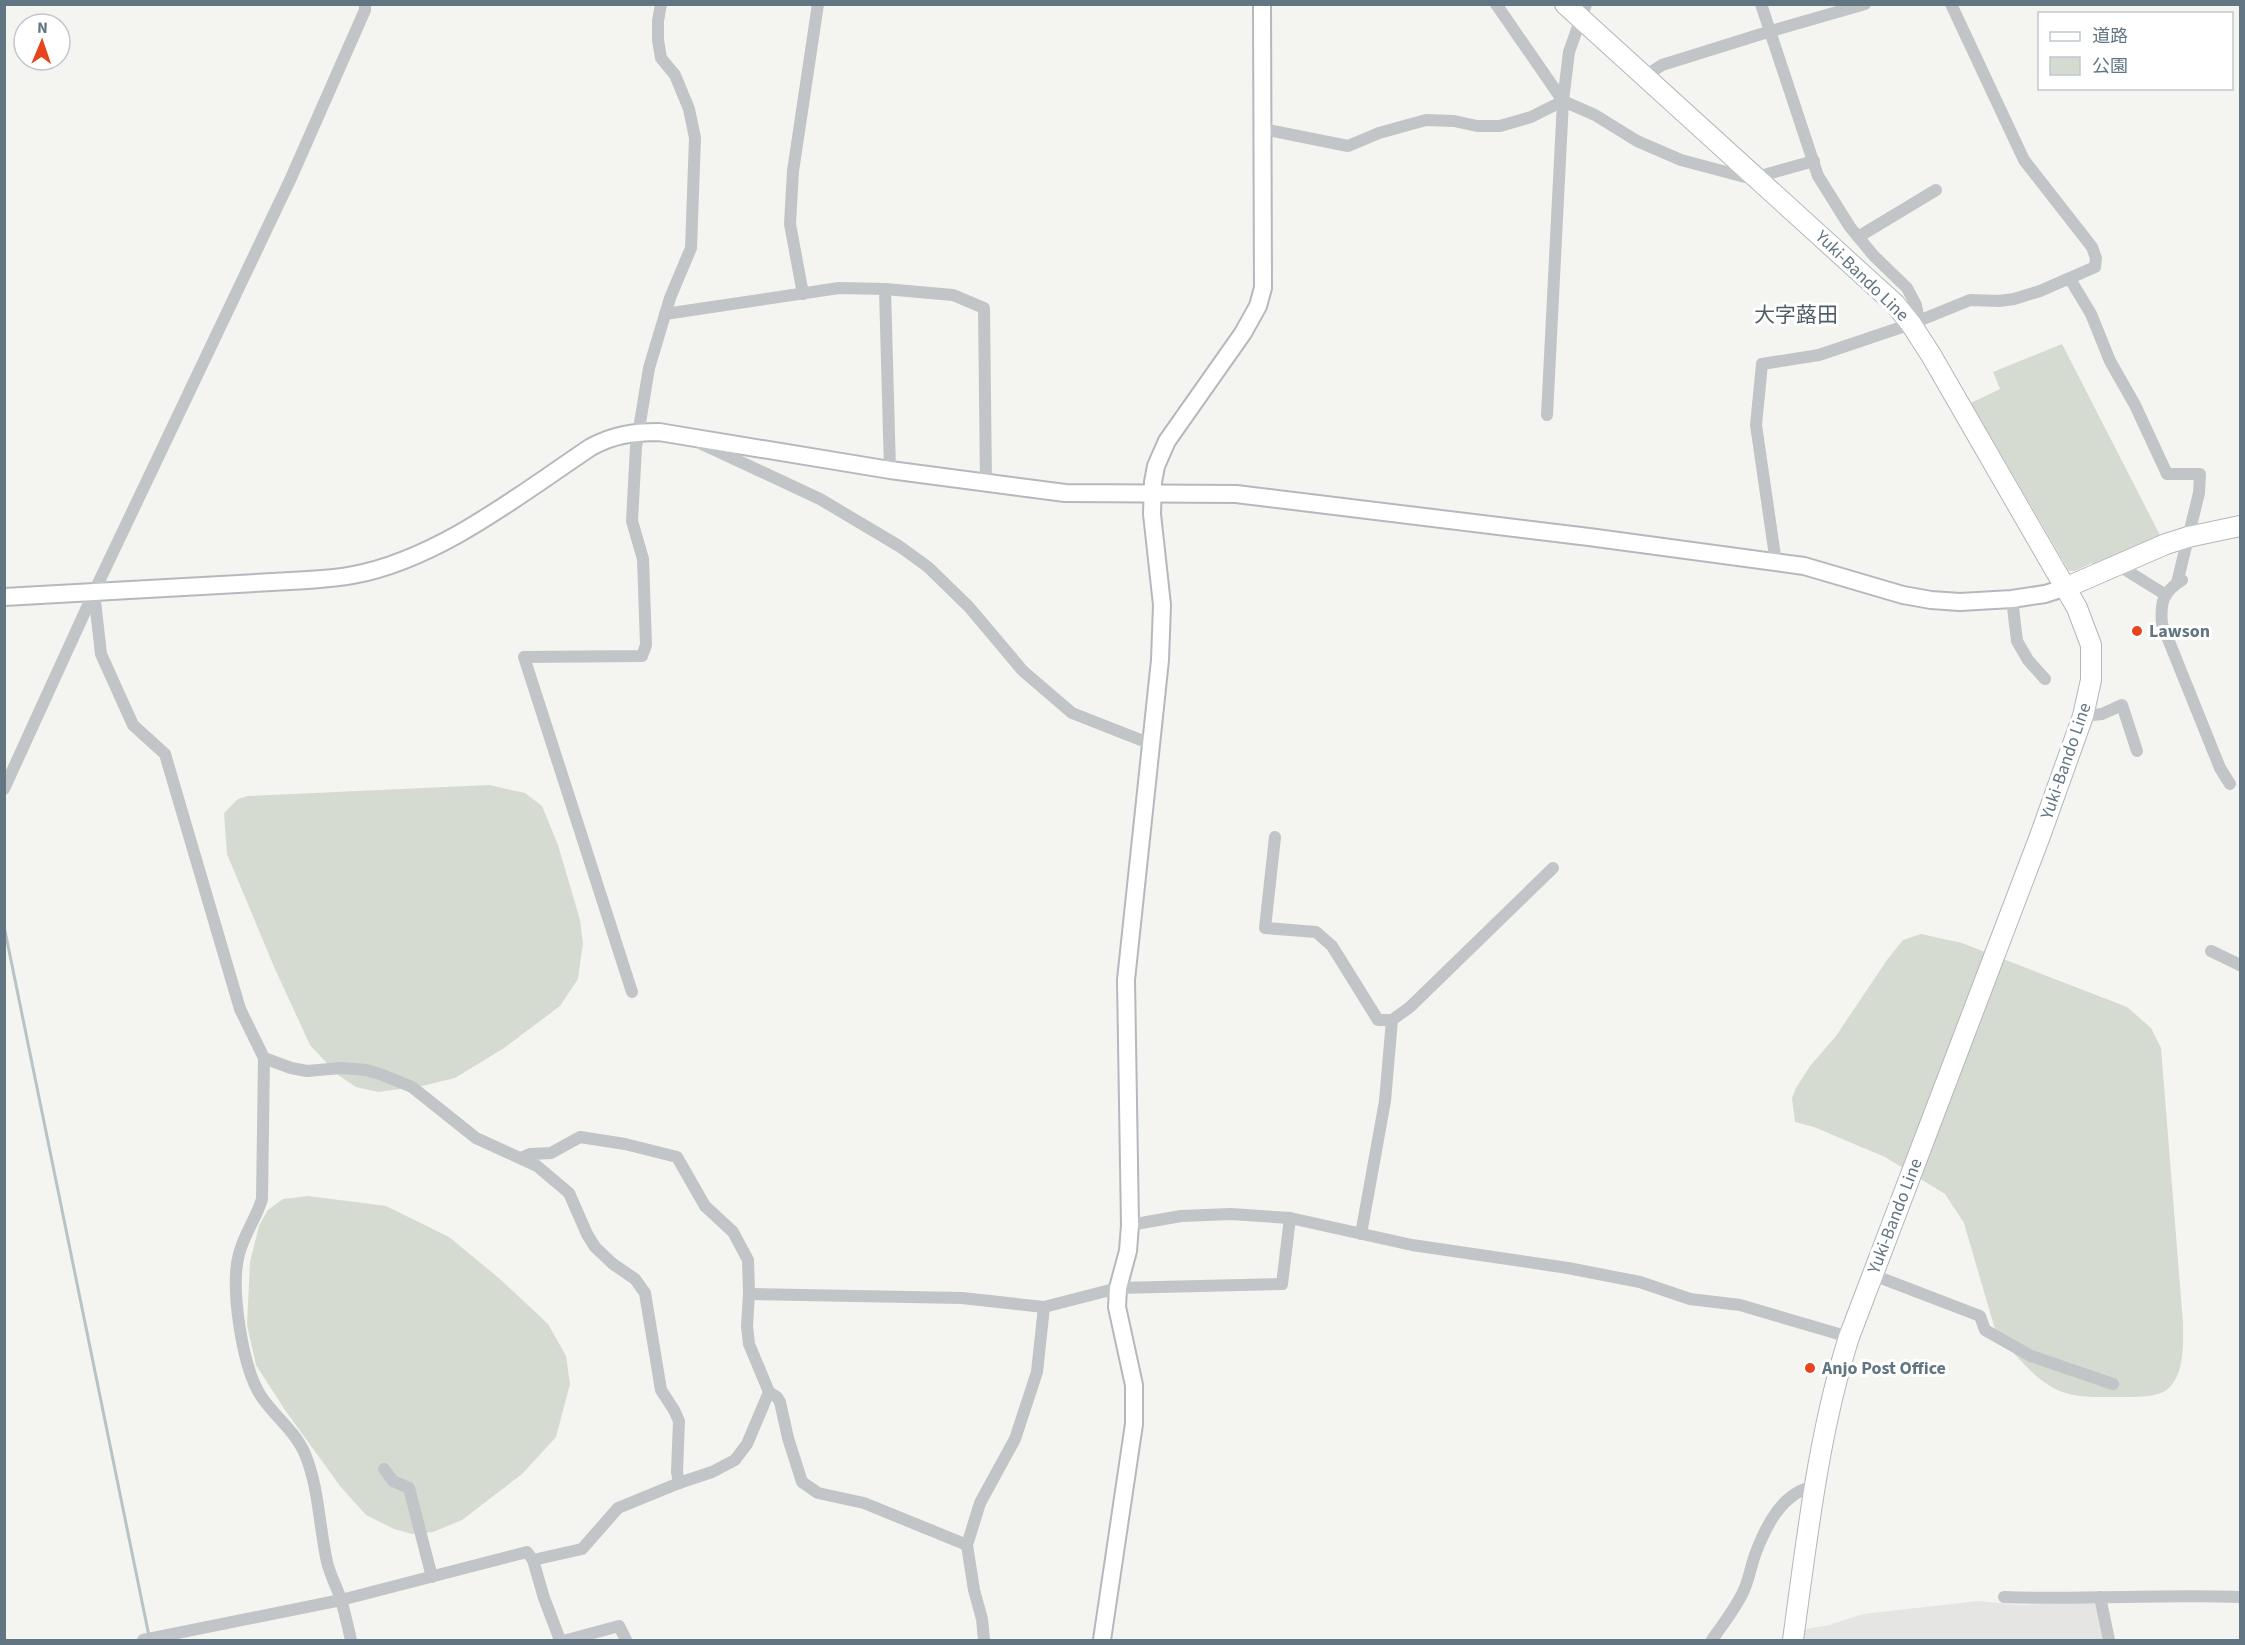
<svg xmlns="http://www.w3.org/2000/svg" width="2245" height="1645" viewBox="0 0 2245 1645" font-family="'Source Sans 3','Noto Sans JP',sans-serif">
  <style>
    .built { fill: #e5e6e4 }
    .green { fill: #d5dbd1 }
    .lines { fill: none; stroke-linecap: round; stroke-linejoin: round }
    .stream { stroke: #b6c4c7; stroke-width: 3 }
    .secondary-casing { stroke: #b3b9bd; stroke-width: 20 }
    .primary-casing { stroke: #b2b7ba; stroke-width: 22 }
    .street { stroke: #c1c5c8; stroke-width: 12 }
    .secondary { stroke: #fff; stroke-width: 16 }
    .primary { stroke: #fff; stroke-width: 20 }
    .poi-dot { fill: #e7451d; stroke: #fff; stroke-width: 2 }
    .labels { text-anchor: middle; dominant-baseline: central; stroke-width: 6; stroke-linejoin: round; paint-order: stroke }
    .street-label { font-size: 18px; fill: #627582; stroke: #fff }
    .poi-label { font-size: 18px; font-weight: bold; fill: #627582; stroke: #fff; text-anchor: start }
    .quarter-label { font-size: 21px; fill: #505e67; stroke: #fff }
  </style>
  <rect width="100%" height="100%" fill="#f4f4f0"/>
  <polygon class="built" points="1978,1601 2021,1605 2097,1601 2104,1640 1803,1640 1805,1629 1829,1625 1863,1614"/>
  <g class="green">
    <polygon points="2062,344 2163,541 2095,567 2092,563 2075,571 2069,571 1971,403 2000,389 1993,372"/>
    <polygon points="489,785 525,793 542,806 558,845 580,920 583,943 578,979 560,1006 504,1048 455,1078 422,1086 378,1092 356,1087 338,1075 310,1045 275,969 227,854 224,813 238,799 248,796"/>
    <path d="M1921 934 1962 943 2127 1007 2151 1028 2161 1048 2183 1323C2183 1344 2185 1372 2169 1388 2160 1397 2137 1397 2125 1397 2075 1397 2058 1400 2022 1362 2011 1350 2001 1340 1994 1326L1964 1223 1945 1194 1885 1157 1814 1127 1795 1122 1792 1098 1796 1088 1810 1066 1836 1036 1887 960 1903 940Z"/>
    <polygon points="308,1196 386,1206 449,1237 500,1279 548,1324 566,1356 570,1384 556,1437 522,1474 462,1520 433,1532 412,1534 394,1529 366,1515 340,1486 285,1410 256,1365 247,1325 250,1262 259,1226 268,1210 283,1199"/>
  </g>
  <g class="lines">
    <polyline class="stream" points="4,926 149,1636"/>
    <g class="secondary-casing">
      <g id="secondary">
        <path d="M4 597 308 580C323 579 338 578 353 575 439 559 519 495 591 447 613 435 633 432 659 432L890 470 1065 493 1236 494 1589 537 1804 566 1903 595 1931 600 1960 602 2012 599 2045 594 2067 587"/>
        <polyline points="1102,1640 1134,1424 1134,1385 1117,1307 1118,1288 1128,1251 1130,1225 1126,980 1160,660 1162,605 1152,514 1153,482 1156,466 1167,441 1243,333 1258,306 1263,288 1262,4"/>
      </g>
    </g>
    <g class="primary-casing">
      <g id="primary">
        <path d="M1565 4 1895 304 1911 324 1931 355 2077 608 2091 645V680L2083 716 2040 836 1849 1337C1818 1435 1807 1539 1793 1640"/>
        <polyline points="2067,587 2166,544 2188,537 2240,526"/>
      </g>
    </g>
    <g class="street">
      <polyline points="1496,4 1563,101 1595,115 1637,141 1681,160 1745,177 1757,177 1814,161"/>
      <polyline points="1761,4 1818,176 1850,227 1874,256 1907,288 1916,305 1919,321"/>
      <polyline points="1645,76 1662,65 1771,31 1865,4"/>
      <polyline points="1263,129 1348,146 1379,133 1426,120 1454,121 1477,126 1500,126 1531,117 1563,101"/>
      <polyline points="1858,237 1936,190"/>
      <polyline points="2070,279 2091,314 2110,361 2135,405 2167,474 2200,474 2199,493 2177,583"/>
      <polyline points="885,289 953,295 984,308 986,484"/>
      <polyline points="803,294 790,224 793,171 818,4"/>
      <polyline points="665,314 839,288 885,289 890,470"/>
      <polyline points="1547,415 1563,101 1569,52 1586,4"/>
      <polyline points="702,444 820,499 899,546 928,567 969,607 1023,671 1072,713 1151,744"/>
      <polyline points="1776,563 1756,425 1762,364 1819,355 1911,324 1970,300 1999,301 2014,299 2040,291 2095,267 2096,258 2092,247 2024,160 1951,4"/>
      <polyline points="2116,564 2166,595"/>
      <path d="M2182 580C2163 592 2160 602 2162 624L2220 768 2230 784"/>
      <path d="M94 592 101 654 133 725 165 754 240 1009 264 1058 262 1199C256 1219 244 1234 239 1254 230 1287 242 1367 261 1396 274 1416 296 1432 305 1454 319 1488 319 1526 327 1562 330 1575 337 1587 341 1600 345 1613 348 1627 351 1640"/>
      <polyline points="2012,599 2017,641 2028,660 2045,679"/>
      <polyline points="2083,716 2102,714 2122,705 2137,751"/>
      <polyline points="4,789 94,592 291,178 365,10 365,4"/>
      <polyline points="1275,837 1265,928 1316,932 1332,946 1378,1020 1392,1020 1410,1007 1553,868"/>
      <polyline points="2211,951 2240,965"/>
      <polyline points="632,992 524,657 642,656 646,645 643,559 632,521 636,447 649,368 670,298 691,248 695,138 689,109 675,75 661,58 658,40 658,21 661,4"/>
      <polyline points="264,1058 291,1068 307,1071 341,1068 366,1070 380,1074 412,1087 476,1138 537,1166 569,1193 587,1234 595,1247 613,1264 635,1279 645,1293 661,1390 674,1410 679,1421 677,1472 679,1483"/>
      <polyline points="521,1158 530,1154 551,1153 580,1137 625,1144 677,1157 705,1206 733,1232 748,1260 749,1294 747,1326 749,1344 769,1392 777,1397 780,1402 788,1438 802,1482 818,1493 864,1503 967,1545"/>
      <polyline points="1130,1225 1181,1216 1231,1214 1290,1218 1412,1245 1568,1268 1640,1282 1690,1299 1740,1305 1849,1337"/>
      <polyline points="1361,1234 1385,1101 1392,1020"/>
      <polyline points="1873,1275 1980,1316 1985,1330 2031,1356 2113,1384"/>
      <polyline points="749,1294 962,1298 1044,1307 1118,1288 1282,1284 1290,1218"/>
      <polyline points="384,1469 393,1481 409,1488 432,1577"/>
      <polyline points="533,1560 582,1549 618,1508 679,1483 712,1472 735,1460 747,1444 769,1392"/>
      <path d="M2004 1597C2083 1600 2162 1594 2240 1597"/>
      <polyline points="2100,1597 2109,1640"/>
      <polyline points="143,1640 341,1600 527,1552 533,1560 544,1598 560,1640"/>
      <polyline points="567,1640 619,1626 626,1640"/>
      <polyline points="984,1640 982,1619 974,1590 967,1545 980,1503 1015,1439 1037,1372 1044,1307"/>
      <path d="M1712 1640C1723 1624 1736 1608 1744 1590 1749 1579 1751 1566 1755 1555 1766 1525 1783 1491 1816 1486"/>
    </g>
    <use href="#secondary" class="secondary"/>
    <use href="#primary" class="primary"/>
  </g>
  <g class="poi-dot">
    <circle cx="2137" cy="631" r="6"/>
    <circle cx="1810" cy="1368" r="6"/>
  </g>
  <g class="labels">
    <g class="street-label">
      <text transform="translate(1862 276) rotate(44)">Yuki-Bando Line</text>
      <text transform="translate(2066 761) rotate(-71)">Yuki-Bando Line</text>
      <text transform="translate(1895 1216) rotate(-69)">Yuki-Bando Line</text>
    </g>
    <g class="poi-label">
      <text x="2149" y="631">Lawson</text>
      <text x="1822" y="1368">Anjo Post Office</text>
    </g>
    <g class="quarter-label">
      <text x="1796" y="315">大字蕗田</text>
    </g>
  </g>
  <rect width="2245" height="1645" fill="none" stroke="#627582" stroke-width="12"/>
  <rect x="2038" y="12" width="195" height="78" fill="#ffffff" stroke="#c0c8cd" stroke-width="1.5"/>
  <rect x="2050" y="32" width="30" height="9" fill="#ffffff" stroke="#c0c8cd" stroke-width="1.5"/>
  <text x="2092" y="42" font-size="18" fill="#627582">道路</text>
  <rect x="2050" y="57" width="30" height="18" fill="#d5dbd1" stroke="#c0c8cd" stroke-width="1.5"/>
  <text x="2092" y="72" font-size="18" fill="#627582">公園</text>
  <g transform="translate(42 42) rotate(2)"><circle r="28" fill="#ffffff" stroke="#c0c8cd" stroke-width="1.5"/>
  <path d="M0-4.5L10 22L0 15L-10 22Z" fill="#e7451d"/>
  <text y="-9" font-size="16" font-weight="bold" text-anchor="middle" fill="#627582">N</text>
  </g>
</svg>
